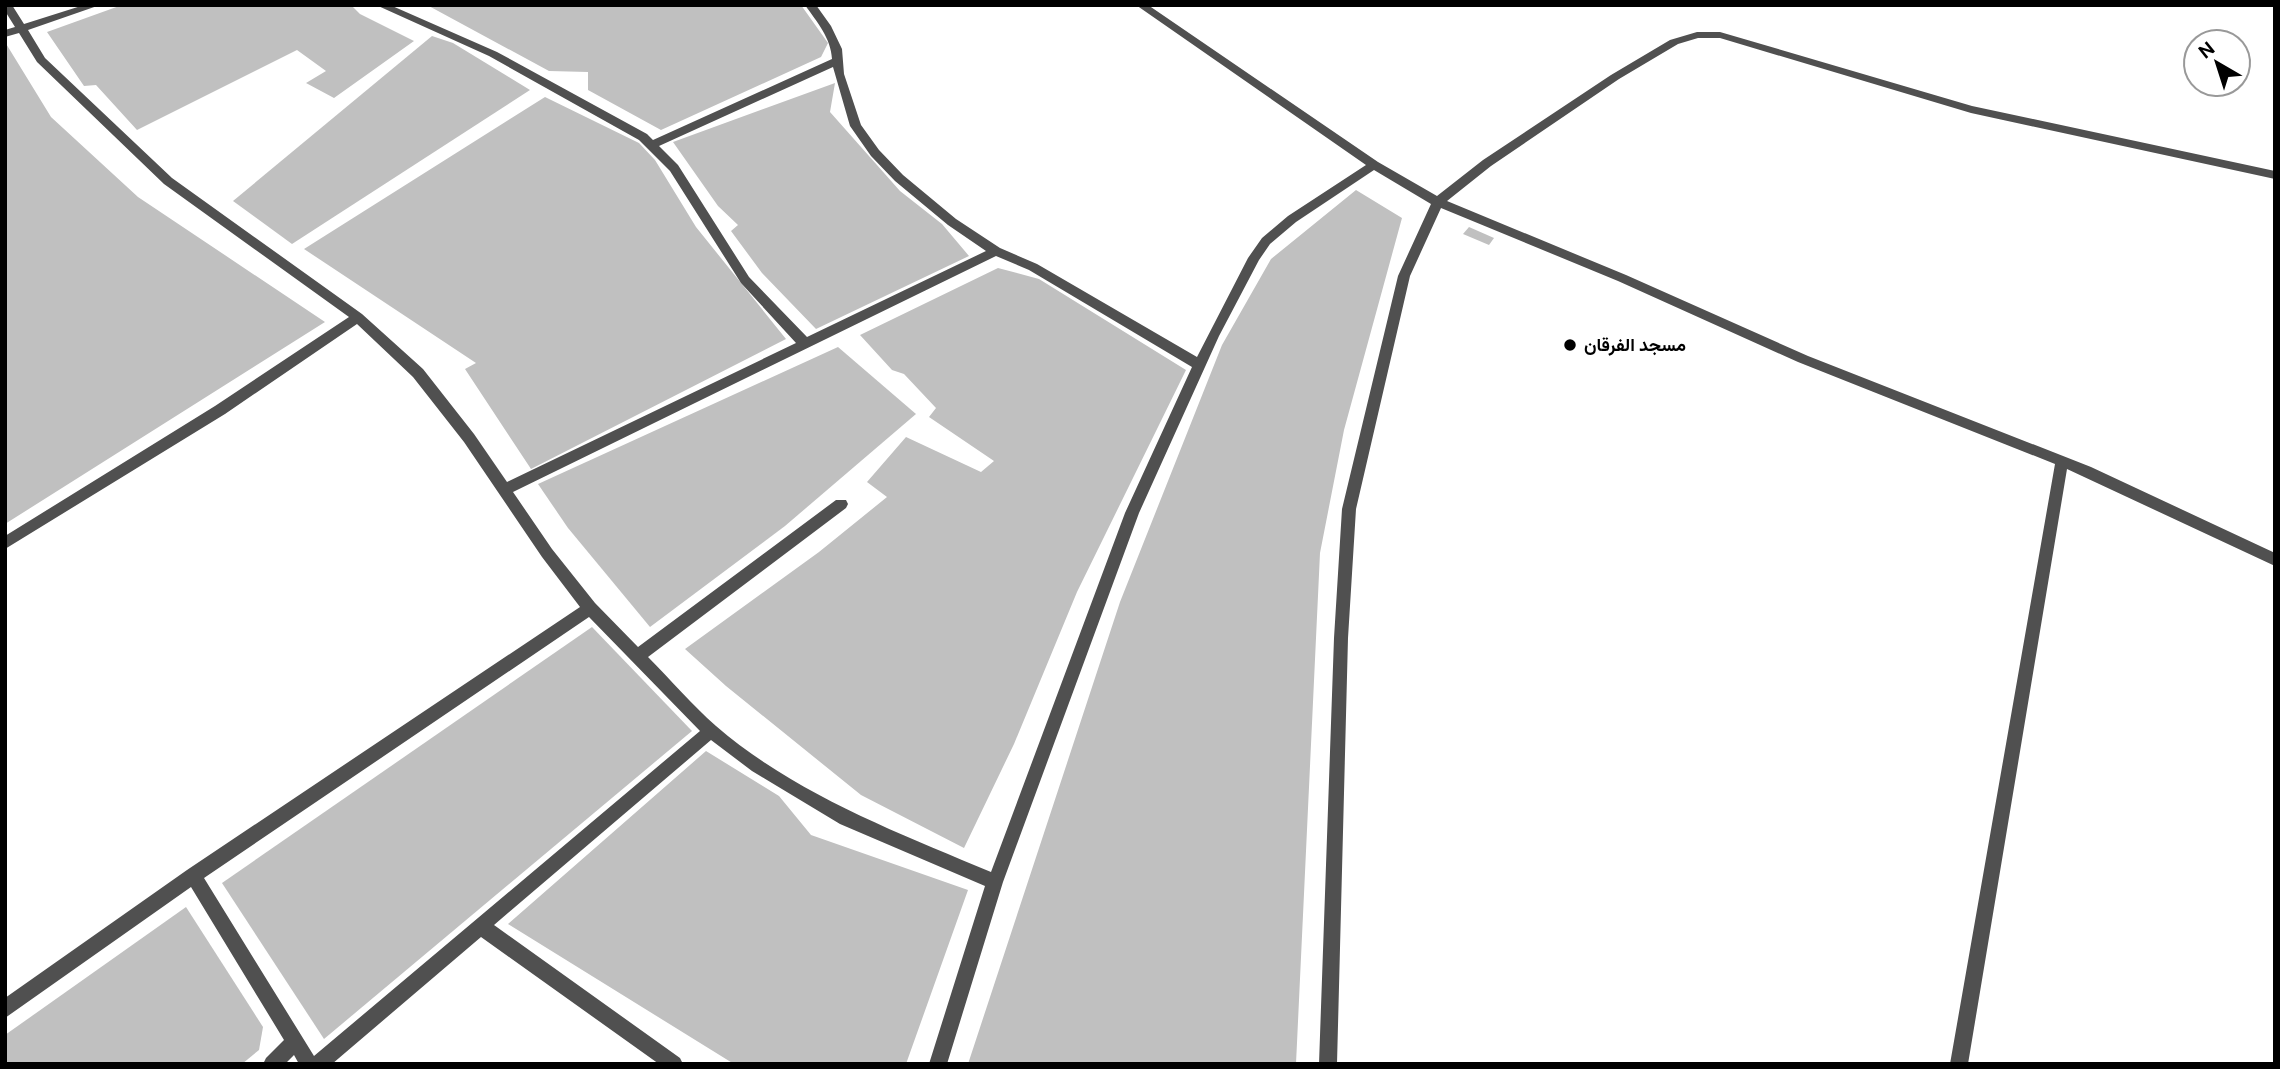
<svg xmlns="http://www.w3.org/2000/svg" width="2280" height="1069" viewBox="0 0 2280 1069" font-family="'DM Sans',Vazirmatn,sans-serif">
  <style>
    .building { fill: #c0c0c0 }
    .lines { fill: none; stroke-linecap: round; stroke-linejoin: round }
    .minor { fill: #505050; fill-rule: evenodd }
    .poi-dot { fill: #000; stroke: #fff; stroke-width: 2.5 }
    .labels { text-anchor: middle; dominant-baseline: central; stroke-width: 6; stroke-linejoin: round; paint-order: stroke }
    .poi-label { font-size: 18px; font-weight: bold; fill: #000; stroke: #fff; text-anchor: start }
  </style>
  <rect width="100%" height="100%" fill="#fff"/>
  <g class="building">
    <polygon points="122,5 351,5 360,14 414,41 334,98 306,83 326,71 297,50 137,130 96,85 84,86 47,32"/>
    <polygon points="427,5 801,5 828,43 821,57 661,130 588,90 588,72 549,71"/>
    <polygon points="432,36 453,43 530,90 292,244 233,201"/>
    <polygon points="5,42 51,117 138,197 325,322 5,524"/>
    <polygon points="835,83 830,112 900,191 942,224 969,256 816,329 762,273 731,231 738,225 718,206 673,142"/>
    <polygon points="545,97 639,143 655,160 696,227 786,339 531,469 465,369 476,363 304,249"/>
    <polygon points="1356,190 1402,218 1344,430 1320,553 1296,1064 968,1064 1120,602 1222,345 1271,259"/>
    <polygon points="1469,227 1494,238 1489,245 1463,234"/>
    <polygon points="998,268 1039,279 1186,370 1077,592 1014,744 964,848 861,795 726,686 685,649 819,552 887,497 867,482 906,437 981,472 994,461 929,417 936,408 904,374 892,370 860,335"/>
    <polygon points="838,347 916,414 785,526 650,627 568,528 538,484"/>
    <polygon points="592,627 692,731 324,1039 222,883"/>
    <polygon points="706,751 779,796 811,835 968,890 906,1064 734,1064 508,924"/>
    <polygon points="186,907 263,1027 259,1050 242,1064 5,1064 5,1035"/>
  </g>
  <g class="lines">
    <path class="minor" d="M5 5H12L24 24 84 5H100L28 30 45 58 172 178 362 314 423 369 474 434 507 482 796 343 741 283 670 171 639 140 489 56 376 5H390L497 52 647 134 653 140 832 59C831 38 817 22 805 5H816L831 26 842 49 844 74 861 125 879 150 903 175 956 219 1000 248 1037 264 1197 357 1248 258 1262 238 1288 216 1366 165 1136 5H1148L1378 162 1437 196 1483 160 1611 75 1670 40 1697 32H1720L1972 106 2275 171V179L1971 113 1720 38H1698L1678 44 1619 79 1491 166 1447 201 1626 275 1808 356 2091 467 2275 553V566L2067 469 1968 1064H1950L2055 464 1798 362 1618 281 1441 208 1410 276 1356 509 1348 638 1337 1064H1319L1334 638 1342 509 1398 276 1431 204 1374 170 1296 222 1270 244 1259 260 1219 336 1139 513 1003 882 947 1064H929L985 886 840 824 752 771 711 740 494 925 680 1058 683 1064H659L481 937 332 1064H299L294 1055 285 1064H263L266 1058 284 1040 191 887 5 1018V998L187 870 580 607 542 557 464 442 413 377 357 324 225 414 5 549V536L215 406 349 317 164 184 37 62 19 33 5 37V30L15 27 5 11ZM833 67 850 126 871 156 895 181 948 225 986 251 807 337 749 277 678 165 659 146ZM996 256 1029 270 1192 367 1125 513 991 872C896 832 795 794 716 726 692 705 671 680 648 657L846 508 848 504 846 500H836L638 647 595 603 552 549 513 492ZM589 617 700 731 314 1056 204 878Z"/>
  </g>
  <circle class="poi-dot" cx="1570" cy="345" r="7"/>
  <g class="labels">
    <g class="poi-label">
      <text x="1584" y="345">مسجد الفرقان</text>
    </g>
  </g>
  <rect width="2280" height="1069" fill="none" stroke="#000000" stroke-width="14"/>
  <g transform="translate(2217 63) rotate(321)"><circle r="33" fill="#ffffff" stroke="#999999" stroke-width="2"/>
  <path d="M0-5L12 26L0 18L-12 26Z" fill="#000000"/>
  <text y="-10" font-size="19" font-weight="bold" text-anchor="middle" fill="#000000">N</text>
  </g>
</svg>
